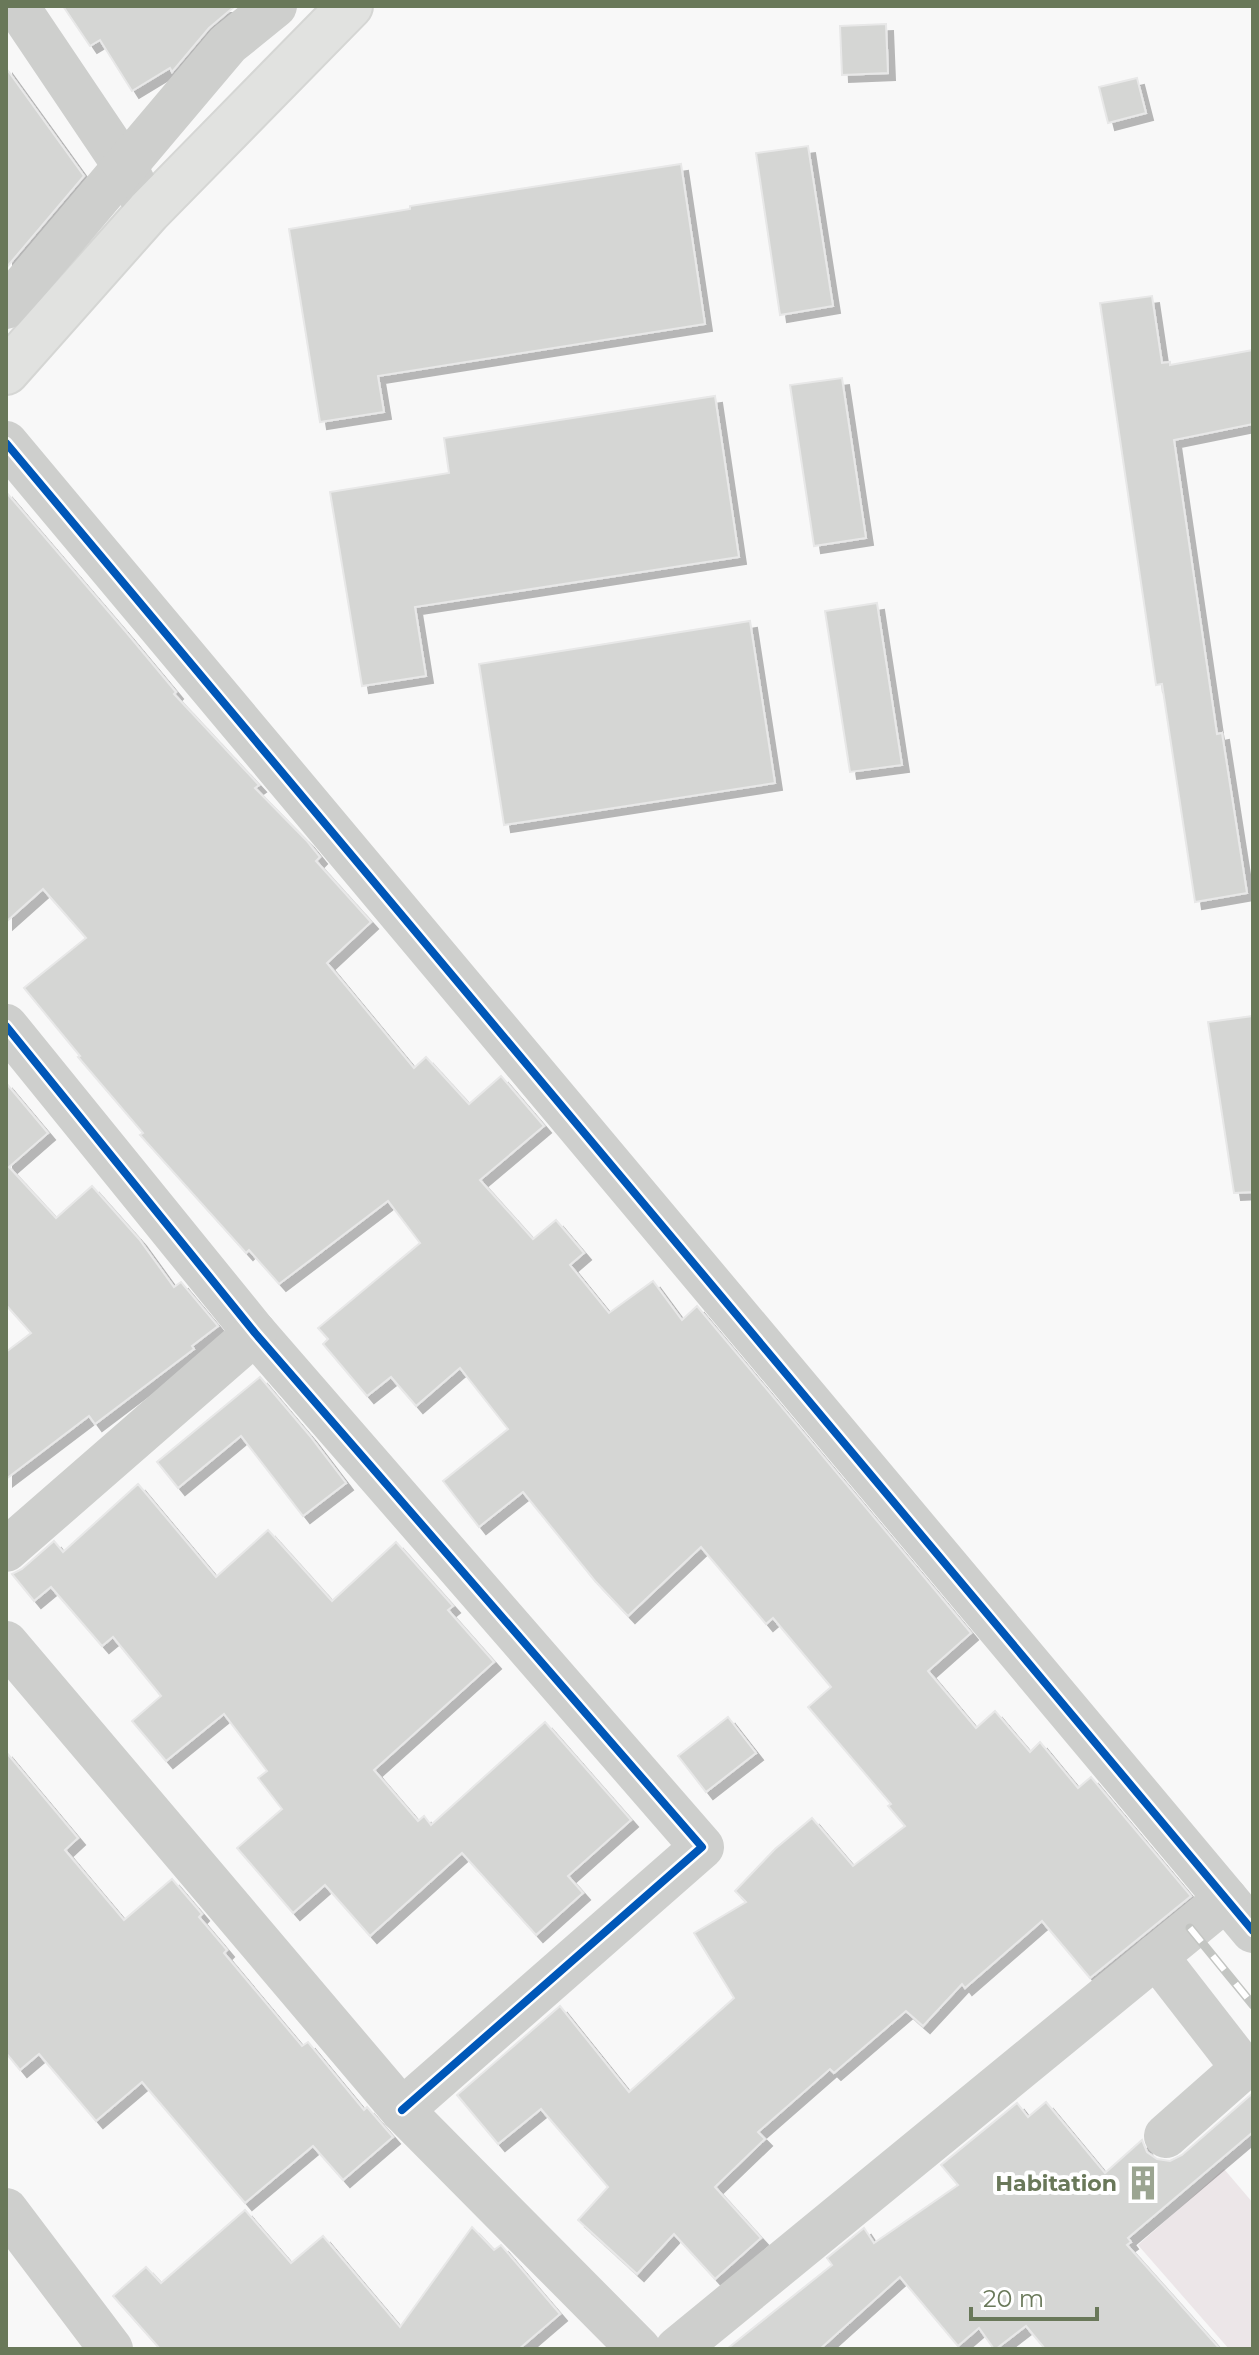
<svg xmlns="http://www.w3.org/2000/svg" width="1259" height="2355" viewBox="0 0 1259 2355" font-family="Montserrat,sans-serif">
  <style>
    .green { fill: #ece6e8 }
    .building { fill: #d5d6d4; stroke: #e8e8e8; stroke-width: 2; filter: url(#shadow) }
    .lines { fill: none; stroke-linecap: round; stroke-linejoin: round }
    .major-casing { stroke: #d5d6d4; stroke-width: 48 }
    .minor { stroke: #cecfcd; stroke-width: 44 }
    .major { stroke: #e1e2e0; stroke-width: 44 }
    .rail-casing { stroke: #c3c5c2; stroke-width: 9 }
    .rail { stroke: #fff; stroke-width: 6; stroke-dasharray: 18; stroke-linecap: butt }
    .cycleway-casing { stroke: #fff; stroke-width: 13 }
    .cycleway { stroke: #0057b8; stroke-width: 8 }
    .labels { text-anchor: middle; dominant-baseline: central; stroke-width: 8; stroke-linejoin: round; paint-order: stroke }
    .poi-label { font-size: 22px; font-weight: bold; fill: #697859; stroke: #fff; text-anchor: end }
  </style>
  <defs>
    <filter id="shadow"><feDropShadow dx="7" dy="7" stdDeviation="0" flood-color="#0004"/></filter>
  </defs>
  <rect width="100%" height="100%" fill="#f8f8f8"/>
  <polygon class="green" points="1224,2169 1253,2203 1253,2349 1229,2349 1138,2245"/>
  <g class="building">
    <polygon points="63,6 235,6 209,28 172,72 170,68 132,91 100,40 90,46"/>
    <polygon points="886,24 888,73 842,75 840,26"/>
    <polygon points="6,68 84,176 6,268"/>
    <polygon points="1137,78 1146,113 1108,123 1099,87"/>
    <polygon points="808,146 833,306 780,315 756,153"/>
    <polygon points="681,164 705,324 378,376 384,412 320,422 289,229 410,209 410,206"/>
    <polygon points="1152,296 1162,363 1170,362 1170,365 1253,350 1253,424 1174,440 1217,734 1222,733 1247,893 1195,902 1162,684 1156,685 1100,303"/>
    <polygon points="842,378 866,538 814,546 790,385"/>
    <polygon points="715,396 739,557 415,607 426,676 362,686 330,492 449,473 444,438"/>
    <polygon points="6,492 126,632 176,692 174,694 259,785 255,788 307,841 320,857 316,861 371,922 327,963 414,1068 426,1057 469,1104 501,1076 544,1126 480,1180 533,1239 556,1220 584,1253 570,1265 609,1313 653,1281 682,1320 697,1306 971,1633 928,1671 976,1728 995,1711 1030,1752 1040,1742 1078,1788 1091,1777 1191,1896 1090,1978 1042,1921 965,1988 962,1984 923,2026 906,2011 834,2073 830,2069 758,2132 765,2139 715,2187 761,2238 715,2279 674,2234 637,2274 578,2220 608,2187 541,2109 498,2144 457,2095 560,2006 629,2092 734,1998 694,1933 746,1902 735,1891 775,1849 812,1818 853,1866 905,1826 888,1806 891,1804 808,1707 831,1687 773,1618 766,1624 701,1547 628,1616 595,1581 523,1492 479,1527 443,1481 508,1429 460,1368 416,1406 391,1377 367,1396 323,1344 328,1339 318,1328 420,1243 388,1201 279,1284 249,1250 246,1253 140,1135 143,1133 78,1057 80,1056 24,988 86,938 43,889 6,922"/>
    <polygon points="877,603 902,765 850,772 825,611"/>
    <polygon points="750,621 775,783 504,825 479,664"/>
    <polygon points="1253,1016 1253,1192 1234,1193 1208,1022"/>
    <polygon points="6,1083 48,1133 9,1167 56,1218 92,1186 139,1239 174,1287 181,1282 218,1326 192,1346 194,1349 95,1424 89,1416 6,1479 6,1352 31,1333 6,1305"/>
    <polygon points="260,1377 310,1436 346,1483 303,1516 241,1436 178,1488 157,1462"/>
    <polygon points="138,1484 216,1577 268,1530 332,1601 396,1542 453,1606 448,1610 494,1662 374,1770 418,1821 424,1816 431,1825 545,1722 631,1820 568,1876 583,1893 536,1935 462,1853 370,1936 325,1885 293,1913 237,1848 282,1809 258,1778 267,1771 224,1714 166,1761 132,1721 161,1696 113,1637 102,1646 51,1587 34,1601 12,1574 22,1569 54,1541 63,1552"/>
    <polygon points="728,1717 756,1753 706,1792 678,1756"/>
    <polygon points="6,1752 78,1838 65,1850 124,1920 172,1879 202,1914 199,1917 227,1950 224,1953 302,2046 308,2042 364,2110 367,2107 393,2137 343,2180 313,2146 245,2203 142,2082 96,2121 39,2054 20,2070 6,2053"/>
    <polygon points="1253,2093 1253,2132 1128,2238 1131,2242 1127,2245 1220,2349 1045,2349 1026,2326 996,2349 994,2349 979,2328 958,2346 900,2277 820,2349 727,2349 832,2265 827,2258 864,2228 874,2243 958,2185 941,2165 1017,2103 1028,2117 1046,2102 1105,2173 1142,2140 1147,2152 1157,2159 1170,2161 1182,2155"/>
    <polygon points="245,2210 291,2263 323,2236 400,2327 472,2227 494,2250 501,2245 560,2314 519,2349 160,2349 113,2296 146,2267 161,2283"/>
  </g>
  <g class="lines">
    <g class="major-casing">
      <polyline id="major" points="6,372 148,212 350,6"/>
    </g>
    <g class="minor">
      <polyline points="17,6 126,168 138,192"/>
      <polyline points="6,307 228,44 275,6"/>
      <polyline points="6,443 1253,1931"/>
      <polyline points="6,1026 255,1333 702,1847 402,2110"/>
      <polyline points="6,1550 255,1333"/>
      <polyline points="6,1643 402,2110 639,2349"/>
      <polyline points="1156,1956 1243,2068 1166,2136"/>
      <polyline points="6,2210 111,2349"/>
      <polyline points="677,2349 1226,1899"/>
    </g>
    <use href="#major" class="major"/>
    <g class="rail-casing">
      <polyline id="rail" points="1190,1928 1253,2005"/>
    </g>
    <use href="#rail" class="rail"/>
    <g class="cycleway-casing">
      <g id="cycleway">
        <polyline points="6,443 1253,1931"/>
        <polyline points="6,1026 255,1333 702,1847 402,2110"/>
      </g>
    </g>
    <use href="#cycleway" class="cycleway"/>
  </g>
  <defs>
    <g id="building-bare" transform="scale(2.76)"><path d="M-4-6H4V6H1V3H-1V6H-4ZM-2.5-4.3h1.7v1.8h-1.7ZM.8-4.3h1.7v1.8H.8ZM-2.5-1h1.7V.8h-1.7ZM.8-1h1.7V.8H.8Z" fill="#9ba591" stroke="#fff" stroke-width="2.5" paint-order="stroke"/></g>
  </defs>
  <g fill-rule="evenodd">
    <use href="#building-bare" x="1143" y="2183"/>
  </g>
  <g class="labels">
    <g class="poi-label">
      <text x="1117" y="2183">Habitation</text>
    </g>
  </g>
  <rect width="1259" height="2355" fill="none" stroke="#697859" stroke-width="16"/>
  <path d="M971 2307v12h126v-12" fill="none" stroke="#697859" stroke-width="4"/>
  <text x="983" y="2307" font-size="24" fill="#697859" stroke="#ffffff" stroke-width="6" paint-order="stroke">20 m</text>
</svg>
